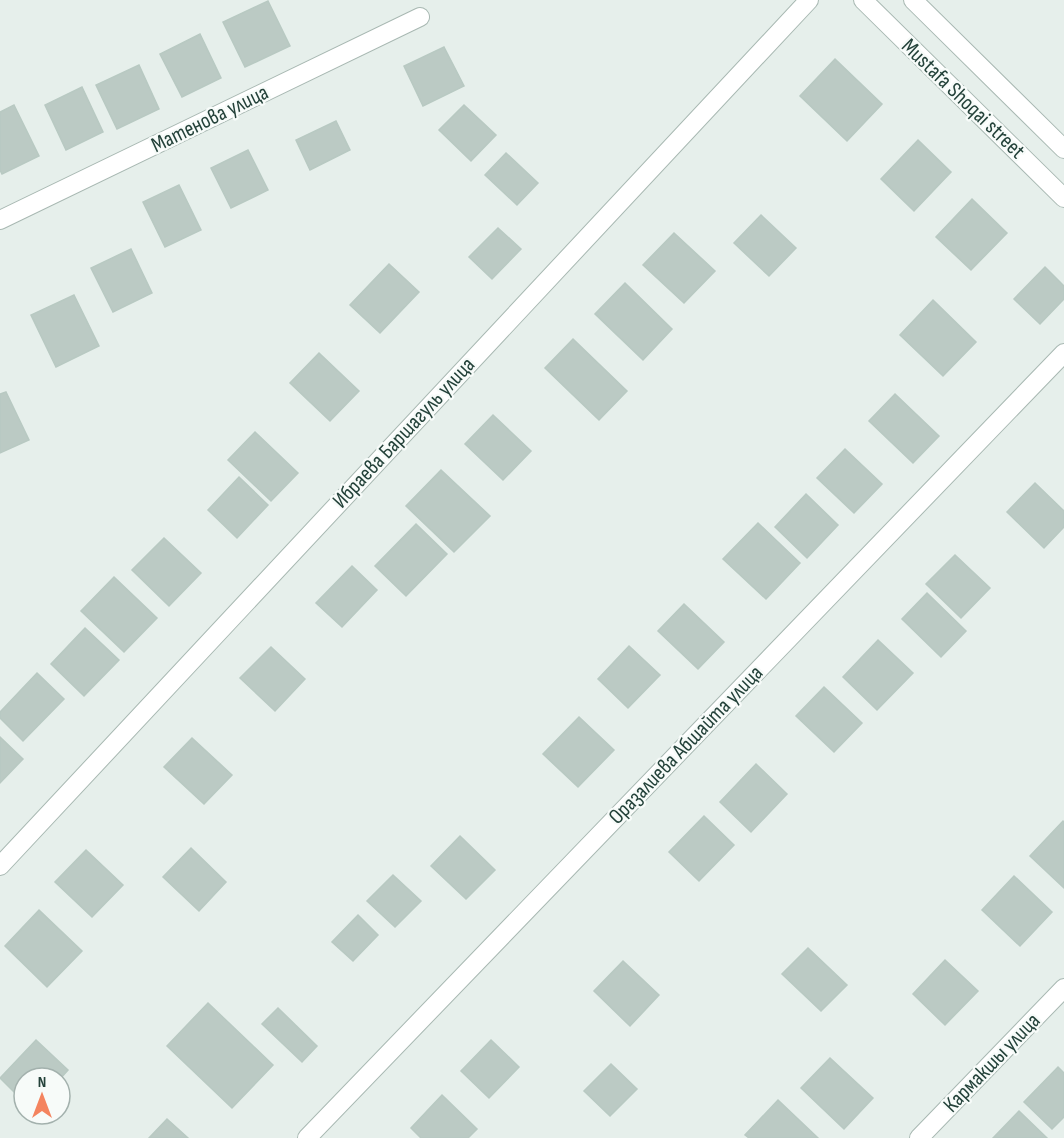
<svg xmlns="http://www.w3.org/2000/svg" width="1064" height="1138" viewBox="0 0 1064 1138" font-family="'Sofia Sans Condensed',sans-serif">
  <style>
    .building { fill: #bbcac4; stroke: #b8c9c2; stroke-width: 1.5 }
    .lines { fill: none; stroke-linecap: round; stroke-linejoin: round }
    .minor-casing { stroke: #a8b8b2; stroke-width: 20 }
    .tertiary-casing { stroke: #a8b8b2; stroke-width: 20 }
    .minor { stroke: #fff; stroke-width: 18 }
    .tertiary { stroke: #fff; stroke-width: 18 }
    .labels { text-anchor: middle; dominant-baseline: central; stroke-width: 4.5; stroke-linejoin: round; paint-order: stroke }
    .street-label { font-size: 22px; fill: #24423a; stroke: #f7fbf9 }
  </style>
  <rect width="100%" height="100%" fill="#e6efeb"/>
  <g class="building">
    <polygon points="268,1 290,46 245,67 223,22"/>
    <polygon points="200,34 221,78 182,97 160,54"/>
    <polygon points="444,47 464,86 423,106 404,66"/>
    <polygon points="835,59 882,104 847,141 800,96"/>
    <polygon points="139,65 159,109 117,129 96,85"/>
    <polygon points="82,87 103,132 66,150 45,105"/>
    <polygon points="14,105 39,156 2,174 0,170 0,112"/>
    <polygon points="464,105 496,135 471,161 439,130"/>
    <polygon points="336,121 350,150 310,170 296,140"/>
    <polygon points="918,140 951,172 914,211 881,179"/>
    <polygon points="248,150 268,190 231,208 211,168"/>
    <polygon points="506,153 538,183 517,205 485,175"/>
    <polygon points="179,185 201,230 165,247 143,202"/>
    <polygon points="972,199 1007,233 971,270 936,237"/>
    <polygon points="761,215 796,248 769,276 734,243"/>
    <polygon points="498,228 521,249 492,279 469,257"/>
    <polygon points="674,233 715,271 684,303 643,265"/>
    <polygon points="131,249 152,293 113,312 91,268"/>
    <polygon points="389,264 419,292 380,333 350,305"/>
    <polygon points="1045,267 1064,286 1064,299 1040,324 1014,299"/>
    <polygon points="625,283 672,329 643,360 595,314"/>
    <polygon points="74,295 99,346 56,367 31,315"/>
    <polygon points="933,300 976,342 943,376 900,335"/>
    <polygon points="573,339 627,391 599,420 545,368"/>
    <polygon points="319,353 359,391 330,421 290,383"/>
    <polygon points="6,392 29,440 0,453 0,394"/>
    <polygon points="895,394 939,436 913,463 869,421"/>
    <polygon points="493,415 531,451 503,480 465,444"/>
    <polygon points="255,432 298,473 271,501 228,460"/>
    <polygon points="845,449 882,484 854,513 817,478"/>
    <polygon points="441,470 490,516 454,552 406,506"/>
    <polygon points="239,477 268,505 237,538 208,510"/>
    <polygon points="1035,483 1064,511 1064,527 1044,548 1007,512"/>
    <polygon points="806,494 838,525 807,558 775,527"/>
    <polygon points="758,523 800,563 766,599 723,559"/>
    <polygon points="416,524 447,554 406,596 375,566"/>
    <polygon points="164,538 201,573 169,606 132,570"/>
    <polygon points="955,555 990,588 961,618 926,584"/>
    <polygon points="352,566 377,590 342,627 316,603"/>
    <polygon points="114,577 157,618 124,652 81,611"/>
    <polygon points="927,593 966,631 941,657 902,619"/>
    <polygon points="684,604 724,642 698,669 658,631"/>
    <polygon points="85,628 119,660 84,696 51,664"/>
    <polygon points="878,640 913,673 877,710 843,677"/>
    <polygon points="629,646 660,675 628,708 598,679"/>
    <polygon points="271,647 305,679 275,711 240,678"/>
    <polygon points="37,673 64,699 23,741 0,718 0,712"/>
    <polygon points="824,687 862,723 834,752 796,716"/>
    <polygon points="579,717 614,750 578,787 543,754"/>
    <polygon points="0,737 23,759 0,783"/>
    <polygon points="192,738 232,775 204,804 164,767"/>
    <polygon points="756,764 787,794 751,832 720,802"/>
    <polygon points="704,816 734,845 699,881 669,852"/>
    <polygon points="1063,821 1064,822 1064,888 1030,856"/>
    <polygon points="460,836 495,870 466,899 431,866"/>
    <polygon points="191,848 226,882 199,911 163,877"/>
    <polygon points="86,850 123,885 92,917 55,882"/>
    <polygon points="393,875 421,901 395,927 367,901"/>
    <polygon points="1014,876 1052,912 1020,946 982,910"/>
    <polygon points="39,910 82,951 47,987 5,946"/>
    <polygon points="358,915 378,935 353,961 332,942"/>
    <polygon points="808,948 847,985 821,1011 782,974"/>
    <polygon points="945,960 978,991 945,1025 913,994"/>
    <polygon points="623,961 659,995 630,1026 594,991"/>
    <polygon points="208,1003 273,1065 232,1108 167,1046"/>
    <polygon points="278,1008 317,1046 302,1062 262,1024"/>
    <polygon points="36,1040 68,1070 60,1079 24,1078 24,1102 0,1078"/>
    <polygon points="491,1040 519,1067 489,1098 461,1071"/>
    <polygon points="830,1058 873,1098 844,1129 801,1088"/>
    <polygon points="611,1064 637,1089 610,1116 584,1091"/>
    <polygon points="1058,1067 1064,1073 1064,1117 1052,1129 1024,1102"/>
    <polygon points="442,1095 477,1129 468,1138 421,1138 411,1128"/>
    <polygon points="778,1100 818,1138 749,1138 745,1135"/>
    <polygon points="1019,1111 1047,1138 993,1138"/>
    <polygon points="167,1119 188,1138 149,1138"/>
  </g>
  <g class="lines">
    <g class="minor-casing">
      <g id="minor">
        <polyline points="0,220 420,17"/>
        <polyline points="0,866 809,0"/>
        <polyline points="307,1138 1064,353"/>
        <polyline points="919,1138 1064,988"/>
      </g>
    </g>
    <g class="tertiary-casing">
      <g id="tertiary">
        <polyline points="863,0 1064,198"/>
        <polyline points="913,0 1064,149"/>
      </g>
    </g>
    <use href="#minor" class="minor"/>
    <use href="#tertiary" class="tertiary"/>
  </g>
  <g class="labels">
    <g class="street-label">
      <text transform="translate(963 99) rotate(44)">Mustafa Shoqai street</text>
      <text transform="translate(210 119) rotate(-26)">Матенова улица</text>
      <text transform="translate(404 433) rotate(-47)">Ибраева Баршагуль улица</text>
      <text transform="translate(686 745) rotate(-46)">Оразалиева Абшайта улица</text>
      <text transform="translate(992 1063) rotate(-46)">Кармакшы улица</text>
    </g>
  </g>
  <g transform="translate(42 1096)"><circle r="28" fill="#f7fbf9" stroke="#a3b1ad" stroke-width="1.5"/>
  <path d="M0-4.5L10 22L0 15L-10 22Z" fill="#f4845f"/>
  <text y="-9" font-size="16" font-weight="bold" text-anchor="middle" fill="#24423a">N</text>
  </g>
</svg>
